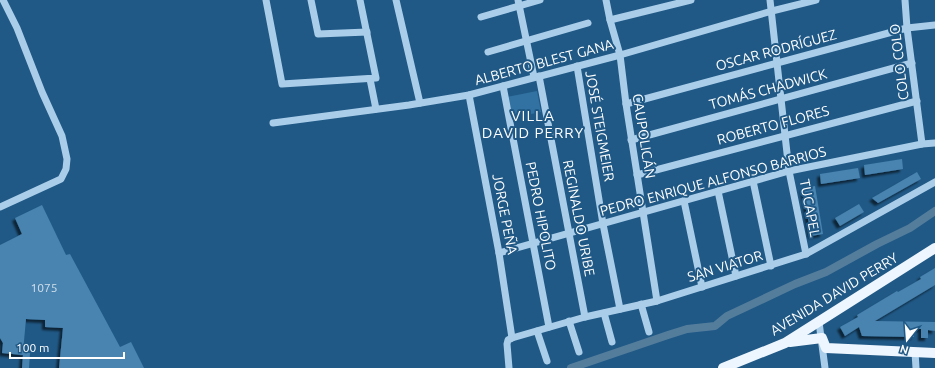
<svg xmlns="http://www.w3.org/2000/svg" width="935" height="368" viewBox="0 0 935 368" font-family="Ubuntu,sans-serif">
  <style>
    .green { fill: #3172a2 }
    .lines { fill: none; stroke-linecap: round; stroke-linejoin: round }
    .canal { stroke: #547d9c; stroke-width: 8 }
    .building { fill: #4983af; filter: url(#shadow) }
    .minor { stroke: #aaceea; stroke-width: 7 }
    .major { stroke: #edf6fe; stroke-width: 10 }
    .labels { text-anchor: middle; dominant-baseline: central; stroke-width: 4; stroke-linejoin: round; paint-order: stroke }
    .number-label { font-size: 12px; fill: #d2e0eb }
    .street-label { font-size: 14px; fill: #fff; stroke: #205986 }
    .neighbourhood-label { font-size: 15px; letter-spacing: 1px; fill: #fff; stroke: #205986 }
  </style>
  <defs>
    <filter id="shadow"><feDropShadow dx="-3" dy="3" stdDeviation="1" flood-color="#0009"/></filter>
  </defs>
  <rect width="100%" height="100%" fill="#205986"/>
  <polygon class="green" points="537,91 541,112 511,118 507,97"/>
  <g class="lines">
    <polyline class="canal" points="571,368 668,335 687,329 715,326 727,316 795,284 826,272 877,244 910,228 935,211"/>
  </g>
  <g class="building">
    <polygon points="902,159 903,169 865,175 864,165"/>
    <polygon points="858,168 860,178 821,184 820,174"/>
    <polygon points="917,172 921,179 878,203 872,198"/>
    <polygon points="815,186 823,234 811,236 803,188"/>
    <polygon points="859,204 864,212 840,226 835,218"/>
    <polygon points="42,205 66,255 70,254 120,347 131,342 144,368 59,368 63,328 45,327 45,320 26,319 23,352 30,353 29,368 22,368 23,355 2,353 3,343 0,338 0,245 22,234 15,218"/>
    <polygon points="935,268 935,285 875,321 935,322 935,331 928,330 928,338 921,338 921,329 914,329 914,337 862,336 859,327 845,336 840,327 858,317 857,315 897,291 898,292 921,279 920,277"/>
  </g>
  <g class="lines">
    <g class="minor">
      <polyline points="266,0 282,84 376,78 360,0"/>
      <polyline points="311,0 318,34 367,32"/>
      <polyline points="396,0 420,103"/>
      <polyline points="518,0 534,77"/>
      <polyline points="606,0 610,20 620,55 626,104 657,301"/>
      <polyline points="770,0 789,171 806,254"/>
      <polyline points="905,0 907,28 922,144"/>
      <polyline points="481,17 540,0"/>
      <polyline points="610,20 691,0"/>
      <polyline points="488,52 588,23"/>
      <polyline points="577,66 603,224 620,309"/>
      <polyline points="539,76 585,317"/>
      <polyline points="370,79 376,109"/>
      <polyline points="503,86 549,327"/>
      <polyline points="469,95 499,253 512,338"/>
      <polyline points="626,104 907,28 935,25"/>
      <polyline points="273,123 409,105 469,95 620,55 772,11 816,0"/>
      <polyline points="631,140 912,63"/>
      <polyline points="637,175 917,101"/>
      <polyline points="753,181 771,266"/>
      <polyline points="718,191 736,276"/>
      <polyline points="684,201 702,287"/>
      <polyline points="0,207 61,179 66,169 67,159 62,136 42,92 17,28 3,0"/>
      <polyline points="499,253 789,171 922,144 935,143"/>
      <polyline points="641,304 649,332"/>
      <polyline points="604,313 612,342"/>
      <polyline points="569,321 579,352"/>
      <polyline points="819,322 825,368"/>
      <polyline points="537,331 547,361"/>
      <polyline points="915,352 916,368"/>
      <polyline points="509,368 507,344 508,340 512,338 585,317 657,301 806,254 935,182"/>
    </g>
    <g class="major">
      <polyline points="790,342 822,338 826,348 935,353"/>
      <polyline points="723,368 785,343 935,248"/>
    </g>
  </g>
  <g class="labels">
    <g class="number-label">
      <text x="44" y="287">1075</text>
    </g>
    <g class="street-label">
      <text transform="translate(776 50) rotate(-15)">OSCAR RODRÍGUEZ</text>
      <text transform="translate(544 62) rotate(-15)">ALBERTO BLEST GANA</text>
      <text transform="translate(899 62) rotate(-97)">COLO COLO</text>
      <text transform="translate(768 89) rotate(-15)">TOMÁS CHADWICK</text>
      <text transform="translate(773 125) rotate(-15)">ROBERTO FLORES</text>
      <text transform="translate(600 126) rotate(80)">JOSÉ STEIGMEIER</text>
      <text transform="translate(644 136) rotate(81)">CAUPOLICÁN</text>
      <text transform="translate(713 181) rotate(-15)">PEDRO ENRIQUE ALFONSO BARRIOS</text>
      <text transform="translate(810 208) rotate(79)">TUCAPEL</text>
      <text transform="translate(505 214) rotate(79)">JORGE PEÑA</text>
      <text transform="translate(541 216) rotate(79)">PEDRO HIPOLITO</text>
      <text transform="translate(579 218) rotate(79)">REGINALDO URIBE</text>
      <text transform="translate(725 266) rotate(-17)">SAN VIATOR</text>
      <text transform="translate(834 294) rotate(-31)">AVENIDA DAVID PERRY</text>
    </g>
    <g class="neighbourhood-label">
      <text x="533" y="115">VILLA<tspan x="533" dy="17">DAVID PERRY</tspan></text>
    </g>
  </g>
  <g transform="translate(907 340) rotate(197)" stroke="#205986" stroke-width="3" paint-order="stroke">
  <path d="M0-3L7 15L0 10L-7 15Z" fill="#ffffff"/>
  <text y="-6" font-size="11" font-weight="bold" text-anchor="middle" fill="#ffffff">N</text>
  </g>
  <path d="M10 352v6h114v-6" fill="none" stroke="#ffffff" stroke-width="2"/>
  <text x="16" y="352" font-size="12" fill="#ffffff" stroke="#205986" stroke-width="3" paint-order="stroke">100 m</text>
</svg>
